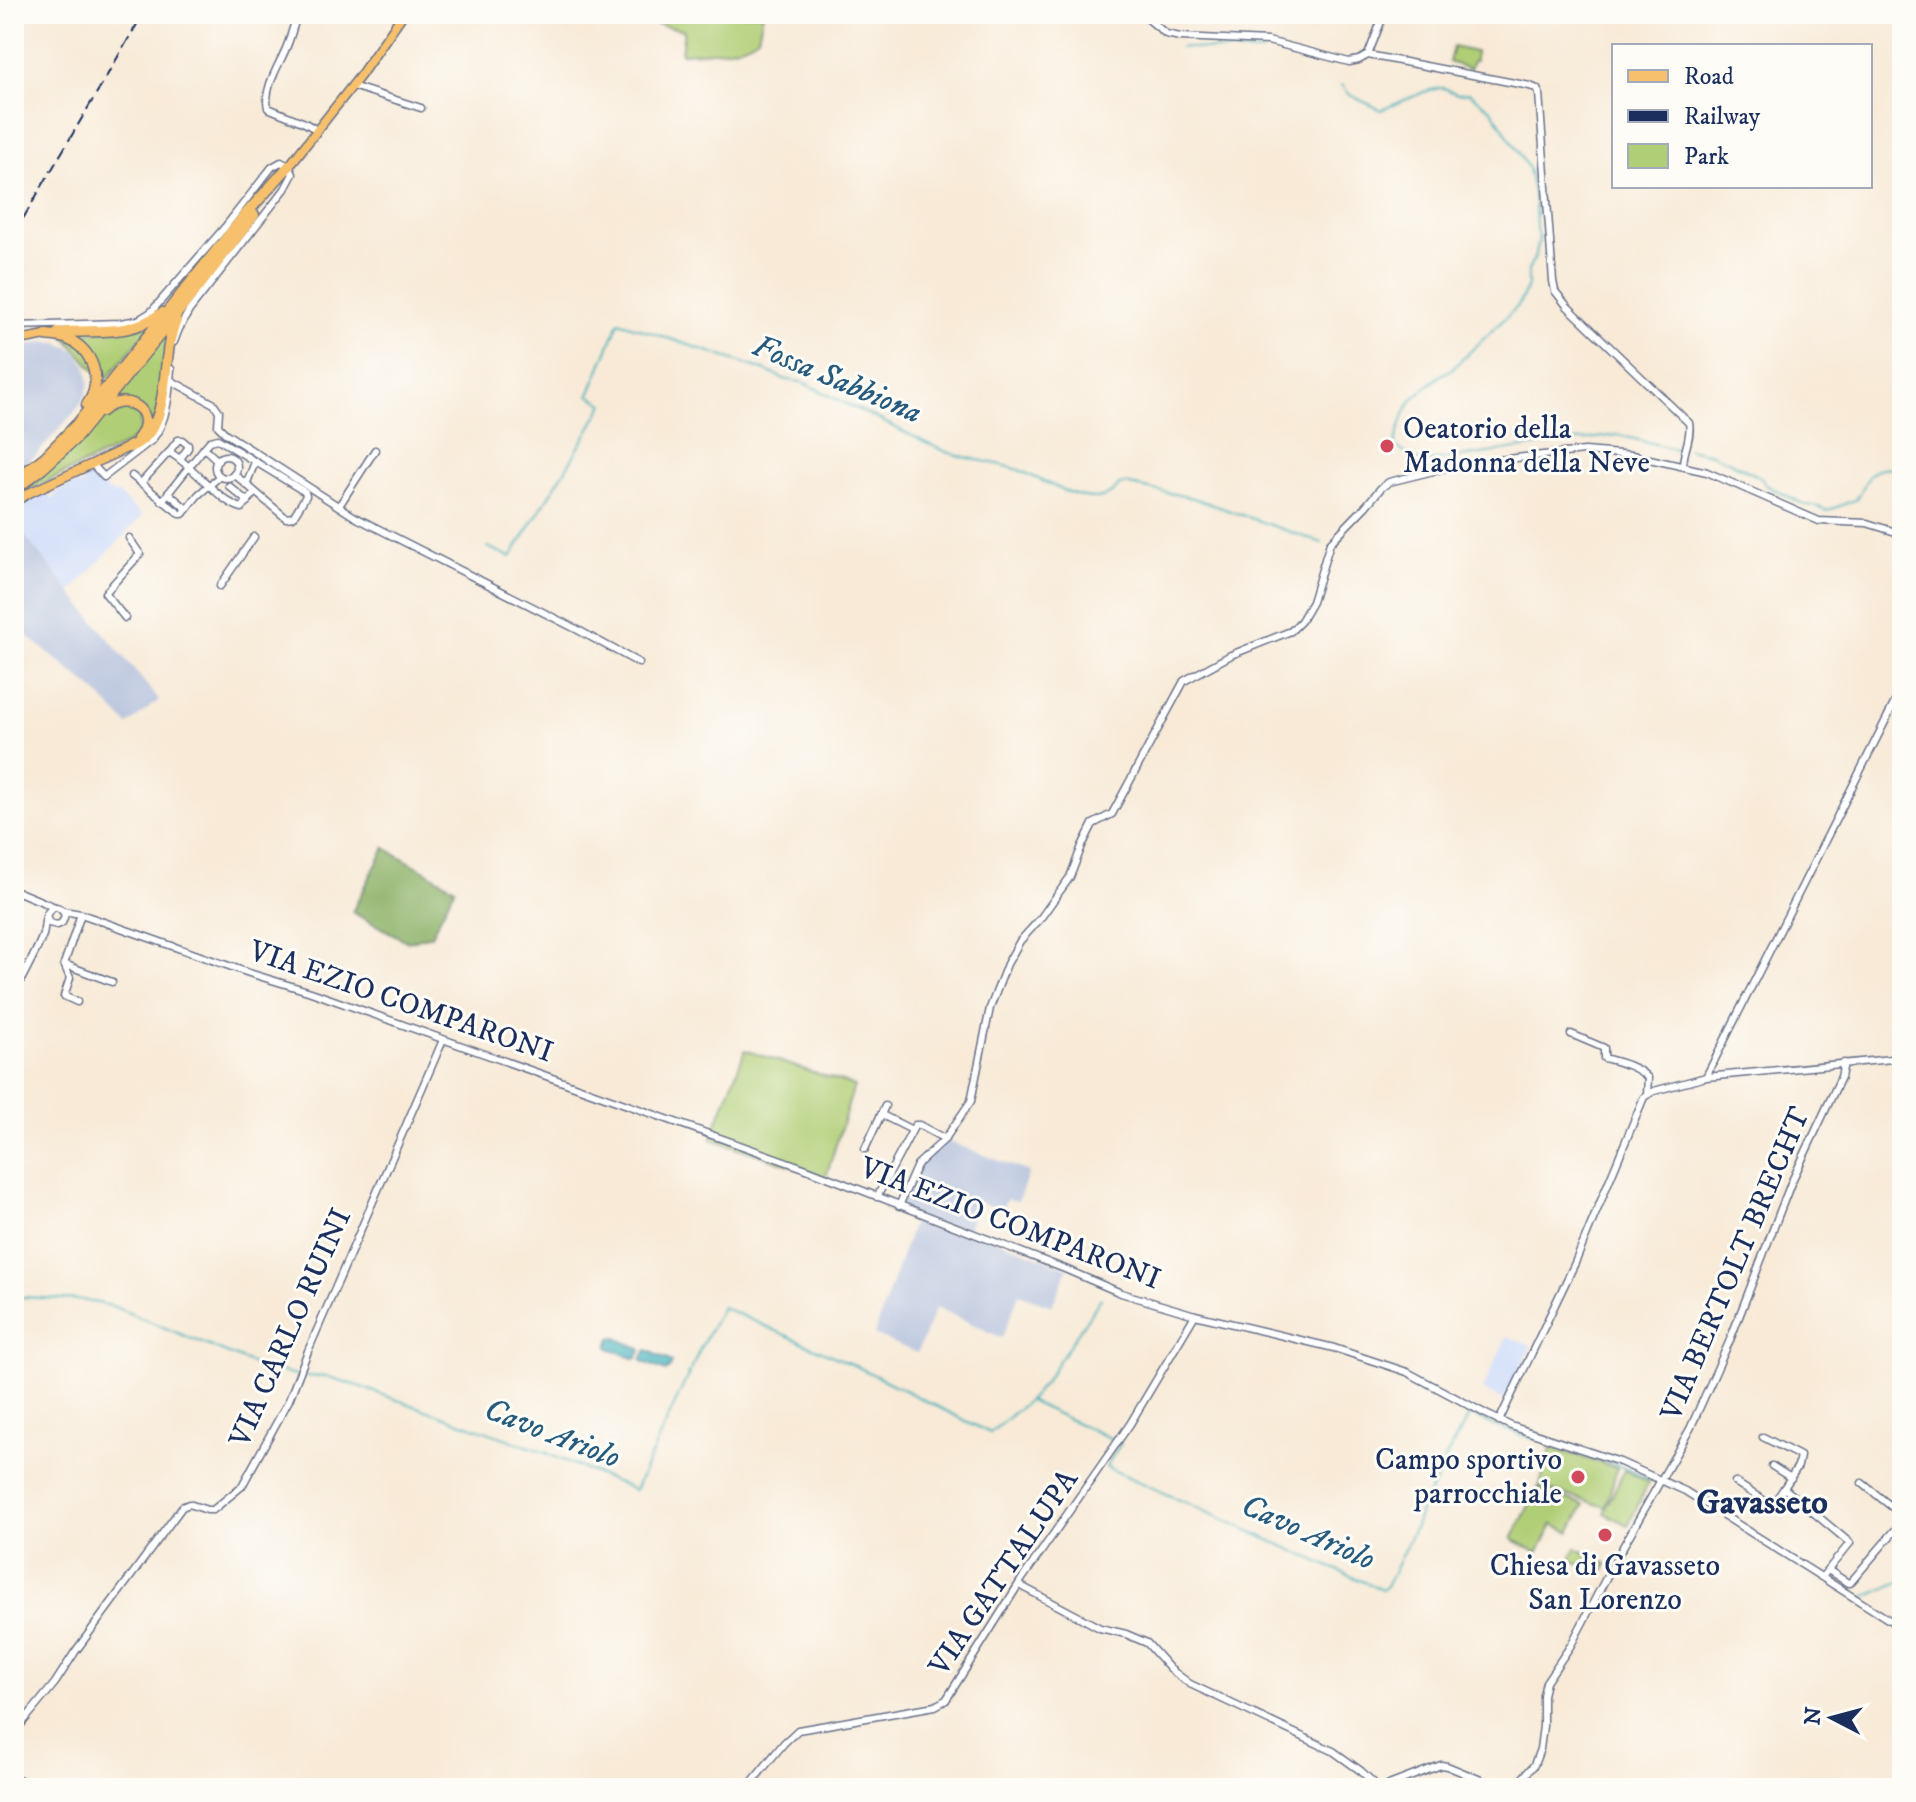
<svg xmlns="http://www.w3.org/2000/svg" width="1916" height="1802" viewBox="0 0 1916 1802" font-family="'IM FELL DW Pica',serif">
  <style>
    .built { fill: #cddbfa }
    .industrial { fill: #b9c5de }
    .green { fill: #b0ce75; stroke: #667e6a; stroke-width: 2 }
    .forest { fill: #8cb166; stroke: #547062; stroke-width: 2 }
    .water { fill: #3eaeb9; stroke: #2c6e8c; stroke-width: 2 }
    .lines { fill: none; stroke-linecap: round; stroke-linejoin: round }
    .stream { stroke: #3eaeb9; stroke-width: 2 }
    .minor-casing { stroke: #687088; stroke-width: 9 }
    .major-casing { stroke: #687088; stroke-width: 11 }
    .highway-casing { stroke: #687088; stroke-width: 13 }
    .minor { stroke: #fff; stroke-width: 6 }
    .major { stroke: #f7c06c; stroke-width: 8 }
    .highway { stroke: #f7c06c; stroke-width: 10 }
    .rail { stroke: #1b2f5e; stroke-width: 2; stroke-dasharray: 12 6; stroke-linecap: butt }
    .poi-dot { fill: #d1495b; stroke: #fdfcf7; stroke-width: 3 }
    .labels { text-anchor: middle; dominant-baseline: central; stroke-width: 6; stroke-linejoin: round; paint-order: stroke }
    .poi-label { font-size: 30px; fill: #1b2f5e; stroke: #fdfcf7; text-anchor: start }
    .street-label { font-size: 30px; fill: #1b2f5e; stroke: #fdfcf7 }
    .water-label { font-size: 32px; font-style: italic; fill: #275b7e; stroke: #fdfcf7 }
    .quarter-label { font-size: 34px; font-weight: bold; fill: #1b2f5e; stroke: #fdfcf7 }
  </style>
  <rect width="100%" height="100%" fill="#fdfcf7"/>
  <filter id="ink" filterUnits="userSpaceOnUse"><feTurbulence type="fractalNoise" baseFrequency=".0125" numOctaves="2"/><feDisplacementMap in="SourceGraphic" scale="16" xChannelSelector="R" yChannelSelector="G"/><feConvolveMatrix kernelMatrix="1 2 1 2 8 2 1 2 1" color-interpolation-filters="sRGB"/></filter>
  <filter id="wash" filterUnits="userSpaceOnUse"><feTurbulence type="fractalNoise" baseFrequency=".006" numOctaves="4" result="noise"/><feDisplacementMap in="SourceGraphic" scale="32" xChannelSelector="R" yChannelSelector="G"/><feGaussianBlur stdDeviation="1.8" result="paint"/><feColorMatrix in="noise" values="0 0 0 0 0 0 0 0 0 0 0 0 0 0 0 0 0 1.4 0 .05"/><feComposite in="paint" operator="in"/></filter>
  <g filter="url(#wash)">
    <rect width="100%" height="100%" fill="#f8ead7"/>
    <g class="built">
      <polygon points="87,474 114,495 117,493 142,516 70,593 14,523 14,509 49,492 49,496 51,499 55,497 55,493 77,483 79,486 83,484 82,476 84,475 85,476"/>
      <polygon points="1507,1336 1531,1346 1505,1400 1482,1390"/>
    </g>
    <g class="industrial">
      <polygon points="43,342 58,343 75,350 87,367 89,383 86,395 77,409 38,453 14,473 14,348"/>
      <polygon points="14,523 159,700 128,725 95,691 14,625"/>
      <polygon points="947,1141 1029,1172 1018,1201 1007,1199 1001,1210 977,1201 968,1229 1068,1268 1052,1306 1019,1294 1002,1338 936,1307 917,1353 874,1335 915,1217 896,1210 910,1175"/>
    </g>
    <g class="green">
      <path d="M610 14H763L758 37C737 53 707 51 681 53L684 30Z"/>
      <polygon points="1453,47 1475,52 1475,61 1473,61 1470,69 1449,62"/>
      <polygon points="152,325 100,387 98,386 97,373 64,335"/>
      <path d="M168 337 158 410 153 424C138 417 132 400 115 398V395L162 340Z"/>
      <polygon points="126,404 140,413 140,432 127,444 37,486 23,489 85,435 103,413"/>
      <polygon points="745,1050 854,1086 826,1177 711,1139"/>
      <path d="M14 1196C28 1245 19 1300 14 1350V1290L17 1258Z"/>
      <polygon points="1551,1448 1617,1468 1606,1507 1539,1487"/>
      <polygon points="1624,1470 1649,1482 1628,1525 1604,1513"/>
      <polygon points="1538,1488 1584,1505 1570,1532 1553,1524 1538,1553 1512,1539"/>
      <polygon points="1576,1548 1607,1564 1601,1575 1570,1560"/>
    </g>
    <polygon class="forest" points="385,848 455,888 431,935 408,942 352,912"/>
    <g class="water">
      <polygon points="614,1337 639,1348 641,1350 637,1358 635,1359 609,1348 608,1346 611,1338"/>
      <polygon points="647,1350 672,1362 670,1367 666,1371 643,1362 641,1359"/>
    </g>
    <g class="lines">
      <g class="stream">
        <path d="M1180 47C1208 49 1235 52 1263 52"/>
        <polyline points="1342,85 1350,95 1381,110 1424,92 1439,88 1444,88 1457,94 1469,93 1492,110 1528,168 1535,202 1536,229 1539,240 1536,254 1528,270 1528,286 1518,306 1453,368 1438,377 1413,399 1405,412 1394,445 1415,460 1423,462 1618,435 1675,449 1681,448"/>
        <path d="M1688 449 1712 454 1728 461 1760 477 1766 485 1805 505 1816 506 1827 511 1857 499C1869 477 1872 459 1902 472"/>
        <path d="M487 547 511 557 572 459 604 404 589 395 619 322 761 369 787 380 802 382C833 397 865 413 896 428 913 436 929 445 947 452 968 460 991 461 1013 468 1040 476 1097 519 1119 485L1125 484 1193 498 1322 543"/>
        <polyline points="21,1297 83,1300 112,1306 258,1366 300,1376 329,1377 361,1387 541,1451 635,1490 702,1345 722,1307 858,1367 990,1433 1032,1397 1044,1383 1101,1298"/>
        <polyline points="1029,1401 1114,1440"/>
        <polyline points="1121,1443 1106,1467 1382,1590 1386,1587 1415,1527 1422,1504 1439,1476 1440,1468 1470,1414 1495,1426 1617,1465 1651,1480"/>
        <polyline points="1863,1598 1902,1581"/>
      </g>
    </g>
  </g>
  <g filter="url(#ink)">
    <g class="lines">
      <g class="minor-casing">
        <g id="minor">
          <path d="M297 14C294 25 291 36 287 46 280 64 263 88 268 108L305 123 317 130"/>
          <polyline points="1142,14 1166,34 1180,37 1268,41 1349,62 1359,60 1368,55 1384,14"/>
          <path d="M1368 55 1530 86 1537 89 1539 93 1553 281 1555 291 1567 306 1689 423C1692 437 1683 451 1683 465"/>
          <polyline points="352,86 421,108"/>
          <polyline points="14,326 120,323 138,320 151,312 225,227 272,167 281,162 289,166 293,174 285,189 189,311 179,329 174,342"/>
          <polyline points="170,380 214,404 219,411 218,426 225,433 355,517 578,630 639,663"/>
          <polyline points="204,448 210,441 218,439 305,492 306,496 293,517 286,518 234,474"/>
          <polyline points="171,452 171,449 178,440 182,440 188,445 188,448 180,459"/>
          <circle cx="226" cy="467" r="11"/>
          <path d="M92 464 104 477 152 440C168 420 169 394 171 369"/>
          <polyline points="132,476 180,514 183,514 198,495 220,476"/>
          <path d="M141 483 169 452C192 464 220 503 242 508L255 492"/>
          <polyline points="246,485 255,462"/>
          <polyline points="229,486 248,502"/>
          <polyline points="168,493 187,509"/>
          <polyline points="162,501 204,448 218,461"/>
          <polyline points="339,506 375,450"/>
          <polyline points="220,586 254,537"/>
          <polyline points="125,618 105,593 140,554 129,538"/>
          <polyline points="14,890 55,907"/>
          <polyline points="63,911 81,914 249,973 311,992 804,1168 1065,1269 1121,1293 1195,1315 1334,1348 1407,1372 1486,1414 1511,1426 1620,1462 1685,1491 1902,1628"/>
          <polyline points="64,964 112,982"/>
          <path d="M14 994C23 975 35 955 43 935 45 928 44 914 50 910 57 903 62 910 65 915L62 923 57 925 49 923 47 918"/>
          <polyline points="77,1002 64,996 70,978 64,964 81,914"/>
          <path d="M1571 1034 1604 1048V1058C1619 1062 1637 1066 1648 1078L1647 1094"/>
          <polyline points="1706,1077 1902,688"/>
          <polyline points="882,1115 912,1130"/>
          <polyline points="865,1149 885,1106"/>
          <polyline points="877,1197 915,1125 919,1125 945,1139"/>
          <polyline points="899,1206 917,1165 945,1139 971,1101 990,1008 1007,964 1020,941 1040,919 1070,877 1082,846 1093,824 1112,814 1184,681 1231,655 1291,631 1301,621 1312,602 1330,543 1365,507 1381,488 1389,482 1458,465 1533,456 1585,451 1632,455 1707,472 1819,521 1867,523 1902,534"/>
          <polyline points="1499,1421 1575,1263 1644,1097 1654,1091 1706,1077 1902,1058"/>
          <polyline points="1763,1437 1800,1456 1798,1466 1784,1488"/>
          <polyline points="1772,1466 1791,1478"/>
          <polyline points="1735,1482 1772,1506 1784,1488 1850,1543 1822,1577"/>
          <polyline points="1862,1483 1902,1515"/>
          <polyline points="1828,1570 1848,1583 1850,1583 1902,1522"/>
          <polyline points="1019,1585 1100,1628 1126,1634 1147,1643 1170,1669 1190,1684 1333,1751 1361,1771 1379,1788"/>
          <polyline points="14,1733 55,1683 75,1652 182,1507 189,1504 207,1510 213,1510 242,1486 289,1400 308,1351 443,1040"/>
          <polyline points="14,1777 36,1788"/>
          <polyline points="747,1788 784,1743 798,1730 935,1706 946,1700 1022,1579 1130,1424 1195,1315"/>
          <polyline points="1381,1788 1441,1765 1447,1766 1500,1788"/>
          <polyline points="1514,1788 1534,1765 1540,1749 1543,1726 1543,1695 1546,1682 1571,1645 1616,1559 1690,1429 1730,1340 1791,1183 1841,1077 1844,1063"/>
        </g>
      </g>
      <g class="major-casing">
        <g id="major">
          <polyline points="289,166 360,76 403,14"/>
          <polyline points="14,341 46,335"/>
          <polyline points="14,502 31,492 129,447"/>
        </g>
      </g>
      <g class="highway-casing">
        <g id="highway">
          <path d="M58 333C98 328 126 338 162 313"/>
          <path d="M46 335C52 336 59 336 65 338 93 348 104 381 87 405"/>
          <path d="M102 411C126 390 160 411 138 439"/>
          <path d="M129 447C176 430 158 358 176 321"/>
          <polyline points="14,481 45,457 78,423 245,215 289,166"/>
          <polyline points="14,490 43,468 76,438 203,281 254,215"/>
        </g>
      </g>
      <use href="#minor" class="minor"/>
      <use href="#major" class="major"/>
      <use href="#highway" class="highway"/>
      <polyline class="rail" points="14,234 143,14"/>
    </g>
  </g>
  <g class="poi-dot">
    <circle cx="1387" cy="446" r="8"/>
    <circle cx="1578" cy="1477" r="8"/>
    <circle cx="1605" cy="1535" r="8"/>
  </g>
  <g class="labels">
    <g class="poi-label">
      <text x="1403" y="429">Oeatorio della<tspan x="1403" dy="34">Madonna della Neve</tspan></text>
      <text x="1562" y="1460" text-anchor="end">Campo sportivo<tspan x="1562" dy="34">parrocchiale</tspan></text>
      <text x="1605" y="1566" text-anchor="middle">Chiesa di Gavasseto<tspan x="1605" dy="34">San Lorenzo</tspan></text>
    </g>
    <g class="street-label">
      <text transform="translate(401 1002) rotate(19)">VIA EZIO COMPARONI</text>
      <text transform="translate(1010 1224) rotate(21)">VIA EZIO COMPARONI</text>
      <text transform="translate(1736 1264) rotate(-67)">VIA BERTOLT BRECHT</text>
      <text transform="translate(291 1328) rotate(-66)">VIA CARLO RUINI</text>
      <text transform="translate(1004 1573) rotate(-56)">VIA GATTALUPA</text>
    </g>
    <g class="water-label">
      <text transform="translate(837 380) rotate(23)">Fossa Sabbiona</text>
      <text transform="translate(552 1434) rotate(21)">Cavo Ariolo</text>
      <text transform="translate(1308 1533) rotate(24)">Cavo Ariolo</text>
    </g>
    <g class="quarter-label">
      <text x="1762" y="1503">Gavasseto</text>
    </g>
  </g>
  <rect width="1916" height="1802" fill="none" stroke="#fdfcf7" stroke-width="48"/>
  <rect x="1612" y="44" width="260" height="144" fill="#fdfcf7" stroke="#a3aaba" stroke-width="2"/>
  <rect x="1628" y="70" width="40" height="12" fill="#f7c06c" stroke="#a3aaba" stroke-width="2"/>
  <text x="1684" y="84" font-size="24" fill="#1b2f5e">Road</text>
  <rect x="1628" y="110" width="40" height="12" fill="#1b2f5e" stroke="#a3aaba" stroke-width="2"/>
  <text x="1684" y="124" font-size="24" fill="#1b2f5e">Railway</text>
  <rect x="1628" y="144" width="40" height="24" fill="#b0ce75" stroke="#a3aaba" stroke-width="2"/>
  <text x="1684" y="164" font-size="24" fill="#1b2f5e">Park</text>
  <g transform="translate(1832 1718) rotate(276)" stroke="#fdfcf7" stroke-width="6" paint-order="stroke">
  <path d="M0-6L14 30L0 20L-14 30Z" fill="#1b2f5e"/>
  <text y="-12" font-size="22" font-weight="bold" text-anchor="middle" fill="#1b2f5e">N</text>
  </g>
</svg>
